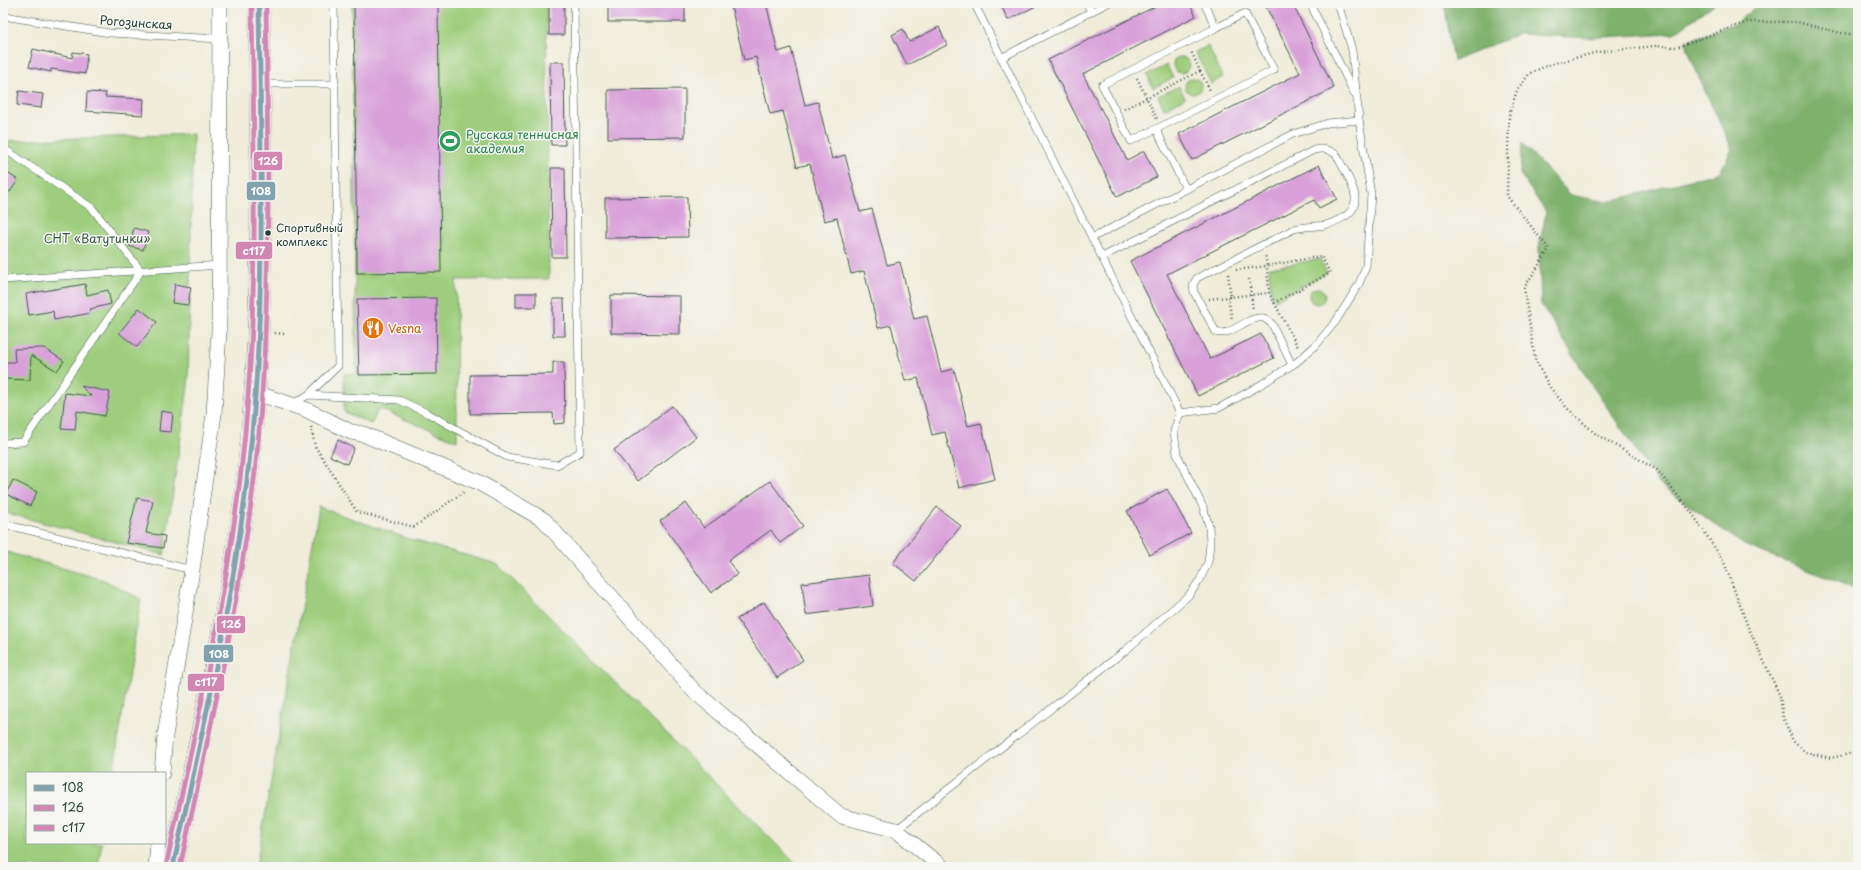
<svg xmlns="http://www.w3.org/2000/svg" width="1861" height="870" viewBox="0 0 1861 870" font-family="'Playpen Sans',sans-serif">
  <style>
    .green { fill: #9ece7d; stroke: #5e8658 }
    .forest { fill: #7eb16c; stroke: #4e7750 }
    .building { fill: #d9a0da }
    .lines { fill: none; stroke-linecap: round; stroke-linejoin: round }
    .lane-casing { stroke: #3e574d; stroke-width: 8 }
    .street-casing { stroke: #3e574d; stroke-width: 16 }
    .secondary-casing { stroke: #3e574d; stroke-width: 22 }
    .path { stroke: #3e574d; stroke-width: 2.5; stroke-dasharray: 1 3; stroke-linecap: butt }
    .lane { stroke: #fff; stroke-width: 7 }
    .street { stroke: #fff; stroke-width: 15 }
    .secondary { stroke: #f9e7c3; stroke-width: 21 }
    .bus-1-casing { stroke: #f6f6f2; stroke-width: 8 }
    .bus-2-casing { stroke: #f6f6f2; stroke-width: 8 }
    .bus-3-casing { stroke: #f6f6f2; stroke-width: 8 }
    .bus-1 { stroke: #81a2ae; stroke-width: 5 }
    .bus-2 { stroke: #d287b2; stroke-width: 5 }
    .bus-3 { stroke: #d287b2; stroke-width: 5 }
    .bus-dot { fill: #1f3d34; stroke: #f6f6f2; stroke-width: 1.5 }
    .labels { text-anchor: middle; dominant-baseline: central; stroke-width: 3; stroke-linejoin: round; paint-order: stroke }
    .bus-label { font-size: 11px; fill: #1f3d34; stroke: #f6f6f2; text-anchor: start }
    .street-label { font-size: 12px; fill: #1f3d34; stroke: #f6f6f2 }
    .leisure-label { font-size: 12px; fill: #27864d; stroke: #f6f6f2; text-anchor: start }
    .park-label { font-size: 12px; fill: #385a43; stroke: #f6f6f2 }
    .food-label { font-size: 12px; fill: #c56008; stroke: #f6f6f2; text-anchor: start }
    .line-badge { stroke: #f6f6f2; stroke-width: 1.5 }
    .badge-label { font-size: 11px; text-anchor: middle; font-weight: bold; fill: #fff }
  </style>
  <rect width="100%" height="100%" fill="#f6f6f2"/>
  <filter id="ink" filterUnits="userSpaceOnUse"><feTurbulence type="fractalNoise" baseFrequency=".025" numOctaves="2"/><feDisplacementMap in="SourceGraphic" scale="8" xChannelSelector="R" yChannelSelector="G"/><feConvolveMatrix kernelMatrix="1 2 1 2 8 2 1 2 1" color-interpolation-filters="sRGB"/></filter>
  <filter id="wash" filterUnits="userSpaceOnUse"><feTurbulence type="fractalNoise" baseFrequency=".012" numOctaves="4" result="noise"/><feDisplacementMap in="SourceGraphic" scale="16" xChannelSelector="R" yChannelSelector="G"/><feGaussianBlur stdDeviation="0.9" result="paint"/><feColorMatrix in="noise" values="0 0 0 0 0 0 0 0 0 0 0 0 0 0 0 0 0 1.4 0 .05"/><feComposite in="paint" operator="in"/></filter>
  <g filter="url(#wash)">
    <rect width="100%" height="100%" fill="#f0ecd9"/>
    <g class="green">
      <polygon points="352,3 546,3 549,279 456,280 457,441 379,409 371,424 344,412 344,374 356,374"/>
      <polygon points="1208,46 1223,77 1211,84 1195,52"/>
      <circle cx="1181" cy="65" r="8"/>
      <polygon points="1167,65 1173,78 1153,88 1147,75"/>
      <circle cx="1193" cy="86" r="8"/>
      <polygon points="1179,86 1185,98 1164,109 1158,96"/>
      <polygon points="193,134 188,387 164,555 3,512 3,141"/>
      <polygon points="1320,259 1327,273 1275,300 1271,292 1269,268"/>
      <circle cx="1317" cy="296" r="8"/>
      <polygon points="319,507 409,539 497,564 799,867 256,867"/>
      <polygon points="3,551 104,580 141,599 113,773 27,773 27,843 102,843 98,867 3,867"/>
    </g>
    <g class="forest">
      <polygon points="1444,3 1716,3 1674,33 1588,38 1518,34 1454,61"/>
      <polygon points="1760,3 1858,3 1858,590 1744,545 1659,484 1591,384 1541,304 1539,247 1546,212 1520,174 1522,143 1571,195 1607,202 1720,172 1732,149 1700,80 1685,42 1736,23"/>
    </g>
    <g id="blocks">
      <g class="building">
        <polygon points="354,3 438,3 441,272 357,273"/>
        <rect x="549" y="3" width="15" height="32"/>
        <rect x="608" y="3" width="77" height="19"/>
        <polygon points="742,3 766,3 778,52 791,48 805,105 818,102 832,159 845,155 860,212 872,209 887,265 900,262 914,319 927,316 941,372 954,369 968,426 981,423 995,479 959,488 945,432 932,435 918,378 905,381 891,325 878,328 864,271 851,274 837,218 824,221 810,164 797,167 783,111 770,114 756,57 744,60 731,6"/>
        <polygon points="1000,3 1042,3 1008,20"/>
        <polygon points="1162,3 1189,3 1196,16 1083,74 1127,160 1144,151 1157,177 1117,197 1048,60"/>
        <polygon points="1264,3 1292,3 1334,88 1192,160 1179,134 1300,73"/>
        <polygon points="939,27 947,45 907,65 892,35 903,29 909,42"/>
        <polygon points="33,49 72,58 73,52 87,54 85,74 51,69 51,72 29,67"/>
        <polygon points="550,62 564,62 565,145 551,145"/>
        <polygon points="685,89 685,137 608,138 608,90"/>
        <polygon points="19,91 43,94 41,108 17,105"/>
        <polygon points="87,92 106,93 105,97 144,99 143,115 86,111"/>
        <polygon points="1319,165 1337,199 1319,208 1314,200 1167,274 1210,359 1261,334 1274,358 1198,396 1130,261"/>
        <polygon points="551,168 565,168 566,257 552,257"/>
        <polygon points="3,170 18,180 10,192 3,187"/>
        <polygon points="687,197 688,237 605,238 605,198"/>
        <polygon points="134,228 148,232 143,250 129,246"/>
        <polygon points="85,284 87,295 108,290 111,304 90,309 91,313 54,320 53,311 29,315 26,294"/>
        <polygon points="175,284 191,287 188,305 172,303"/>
        <rect x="516" y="293" width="20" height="14"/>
        <polygon points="611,295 680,296 680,334 611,333"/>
        <polygon points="436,298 437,374 359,375 357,299"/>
        <polygon points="553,299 564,299 565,336 553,336"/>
        <polygon points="139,308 157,322 137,347 119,333"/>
        <polygon points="44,348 64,361 57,371 31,355 30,380 5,379 6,362 15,362 14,349"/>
        <polygon points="553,362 564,362 565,423 554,424 553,413 470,414 470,375 553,374"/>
        <polygon points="81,386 110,392 105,416 77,411 75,430 61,429 65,393 91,396"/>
        <polygon points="672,406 696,437 638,481 614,450"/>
        <polygon points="161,411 173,413 171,432 159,431"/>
        <polygon points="338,440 354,448 347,464 330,456"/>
        <polygon points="13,480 37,492 30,506 6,494"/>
        <polygon points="770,481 803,526 780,543 771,530 728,561 738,574 711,593 660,521 686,503 704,528"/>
        <polygon points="1167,489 1191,533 1150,555 1127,511"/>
        <polygon points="137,498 153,501 146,533 165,536 163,548 126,543"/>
        <polygon points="937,507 961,526 916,581 893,563"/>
        <polygon points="869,575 873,606 806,615 802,583"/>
        <polygon points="764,602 803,660 777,678 737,619"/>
      </g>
    </g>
  </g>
  <g filter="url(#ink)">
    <use href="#blocks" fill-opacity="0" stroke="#3e574d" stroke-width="1"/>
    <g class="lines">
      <g class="lane-casing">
        <g id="lane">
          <polyline points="1087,3 1091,12"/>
          <polyline points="1310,3 1354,93"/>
          <polyline points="3,16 110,33 220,39"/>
          <polyline points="1001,58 1108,3"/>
          <polyline points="262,84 335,84"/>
          <polyline points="1156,129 1131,141 1102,85 1216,28"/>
          <polyline points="3,148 92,208 141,271 23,442 3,443"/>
          <polyline points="1186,189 1156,129 1274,70 1245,13 1216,28 1204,3"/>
          <polyline points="1092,238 1293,134 1328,123 1359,120"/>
          <path d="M1102 257 1314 150C1323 148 1328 149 1336 154 1346 175 1370 204 1342 218 1336 221 1331 224 1325 225 1314 227 1304 226 1294 229L1197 278 1193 285 1194 292 1216 332C1230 338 1248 315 1264 318L1272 324 1292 365"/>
          <polyline points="3,280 220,265"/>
          <polyline points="308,395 338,366 334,3"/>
          <polyline points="293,404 308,395 399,400 429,414 507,457 557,465 580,452 574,3"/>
          <polyline points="1180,413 1219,408 1257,387 1297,362 1317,344 1336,321 1359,284 1366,266 1371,194 1359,120 1352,50 1338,3"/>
          <polyline points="3,524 192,570"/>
          <polyline points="896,830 1126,650 1189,595 1200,580 1208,562 1210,544 1209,526 1203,507 1177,454 1174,431 1180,413 974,3"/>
        </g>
      </g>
      <g class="street-casing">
        <g id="street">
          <polyline points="256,393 307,410 351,432 363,434 478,482 544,520 694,691 841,816 896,830 942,867"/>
          <polyline points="162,773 165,736 192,570 214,414 219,331 220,3"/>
          <polyline points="156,867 158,843"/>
        </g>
      </g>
      <g class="secondary-casing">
        <path id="secondary" d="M173 867C201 733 234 599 249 462 265 310 261 156 259 3"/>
      </g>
      <g class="path">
        <polyline points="1858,35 1841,33 1797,22 1747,22 1677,47 1655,46 1598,52 1551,64 1530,73 1517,90 1509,115 1507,196 1549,249 1524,288 1535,359 1549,386 1567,408 1596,434 1657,470 1692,513 1724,562 1748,627 1780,696 1783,717 1793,741 1805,752 1831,758 1858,752"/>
        <polyline points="1200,71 1211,92"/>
        <polyline points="1137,78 1157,119"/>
        <polyline points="1124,109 1200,71 1191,51"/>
        <polyline points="1236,270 1267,266 1265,254"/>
        <polyline points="1228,274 1231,297"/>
        <polyline points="1249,279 1253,310"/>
        <polyline points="1228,297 1232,320"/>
        <polyline points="1209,299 1269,293"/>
        <polyline points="1274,303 1330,273 1321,256 1267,266 1269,293 1298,347"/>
        <polyline points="275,333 284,334"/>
        <polyline points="311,427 315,446 357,512 414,527 465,491"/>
      </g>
      <use href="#lane" class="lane"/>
      <use href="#street" class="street"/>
      <use href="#secondary" class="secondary"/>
      <g class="bus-1-casing">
        <path id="bus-1" d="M173 867C202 733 234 599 249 463 266 310 261 156 259 3"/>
      </g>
      <g class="bus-2-casing">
        <path id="bus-2" d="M180 867C209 733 241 599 256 463 272 310 268 156 266 3"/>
      </g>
      <g class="bus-3-casing">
        <path id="bus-3" d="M166 866C195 732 227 598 242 462 259 310 254 156 252 3"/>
      </g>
      <use href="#bus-1" class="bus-1"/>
      <use href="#bus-2" class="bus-2"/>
      <use href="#bus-3" class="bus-3"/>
    </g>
  </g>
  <defs>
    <g id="stadium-disc" transform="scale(1.15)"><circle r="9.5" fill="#2e9e5b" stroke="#f6f6f2"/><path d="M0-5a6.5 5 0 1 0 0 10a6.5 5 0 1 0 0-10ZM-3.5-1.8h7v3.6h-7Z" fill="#fff"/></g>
    <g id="restaurant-disc" transform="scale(1.15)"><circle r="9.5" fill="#e8710a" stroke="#f6f6f2"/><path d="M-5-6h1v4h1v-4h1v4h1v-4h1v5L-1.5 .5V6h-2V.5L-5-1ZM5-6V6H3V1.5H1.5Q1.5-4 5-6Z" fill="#fff"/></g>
  </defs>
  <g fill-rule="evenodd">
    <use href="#stadium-disc" x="450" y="141"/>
    <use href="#restaurant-disc" x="373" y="328"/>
  </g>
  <circle class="bus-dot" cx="268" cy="233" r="3.5"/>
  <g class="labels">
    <g class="bus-label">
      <text x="276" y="227">Спортивный<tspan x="276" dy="14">комплекс</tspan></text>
    </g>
    <g class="street-label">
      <text transform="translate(136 22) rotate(4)">Рогозинская</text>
    </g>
    <g class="leisure-label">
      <text x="466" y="134">Русская теннисная<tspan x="466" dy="14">академия</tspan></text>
    </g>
    <g class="park-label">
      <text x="97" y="238">СНТ «Ватутинки»</text>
    </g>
    <g class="food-label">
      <text x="388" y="328">Vesna</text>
    </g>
  </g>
  <g class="line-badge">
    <rect x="253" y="151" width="30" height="20" rx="4" fill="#d287b2"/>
    <rect x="246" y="181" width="30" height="20" rx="4" fill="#81a2ae"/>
    <rect x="235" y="241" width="38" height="19" rx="4" fill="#d287b2"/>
    <rect x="216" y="615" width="30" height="19" rx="4" fill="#d287b2"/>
    <rect x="203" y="644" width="31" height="19" rx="4" fill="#81a2ae"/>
    <rect x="187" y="673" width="38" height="19" rx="4" fill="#d287b2"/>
  </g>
  <g class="badge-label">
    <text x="268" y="165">126</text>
    <text x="261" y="195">108</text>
    <text x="254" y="255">с117</text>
    <text x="231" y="628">126</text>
    <text x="219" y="658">108</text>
    <text x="206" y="686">с117</text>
  </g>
  <rect width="1861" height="870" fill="none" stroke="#f6f6f2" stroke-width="16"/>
  <rect x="26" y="772" width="140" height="72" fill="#f6f6f2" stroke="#a0aca6"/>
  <rect x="34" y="785" width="20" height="6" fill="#81a2ae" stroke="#a0aca6"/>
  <text x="62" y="792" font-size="12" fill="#1f3d34">108</text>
  <rect x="34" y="805" width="20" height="6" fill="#d287b2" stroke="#a0aca6"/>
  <text x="62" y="812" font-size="12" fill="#1f3d34">126</text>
  <rect x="34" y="825" width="20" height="6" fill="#d287b2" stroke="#a0aca6"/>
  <text x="62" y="832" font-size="12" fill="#1f3d34">с117</text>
</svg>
